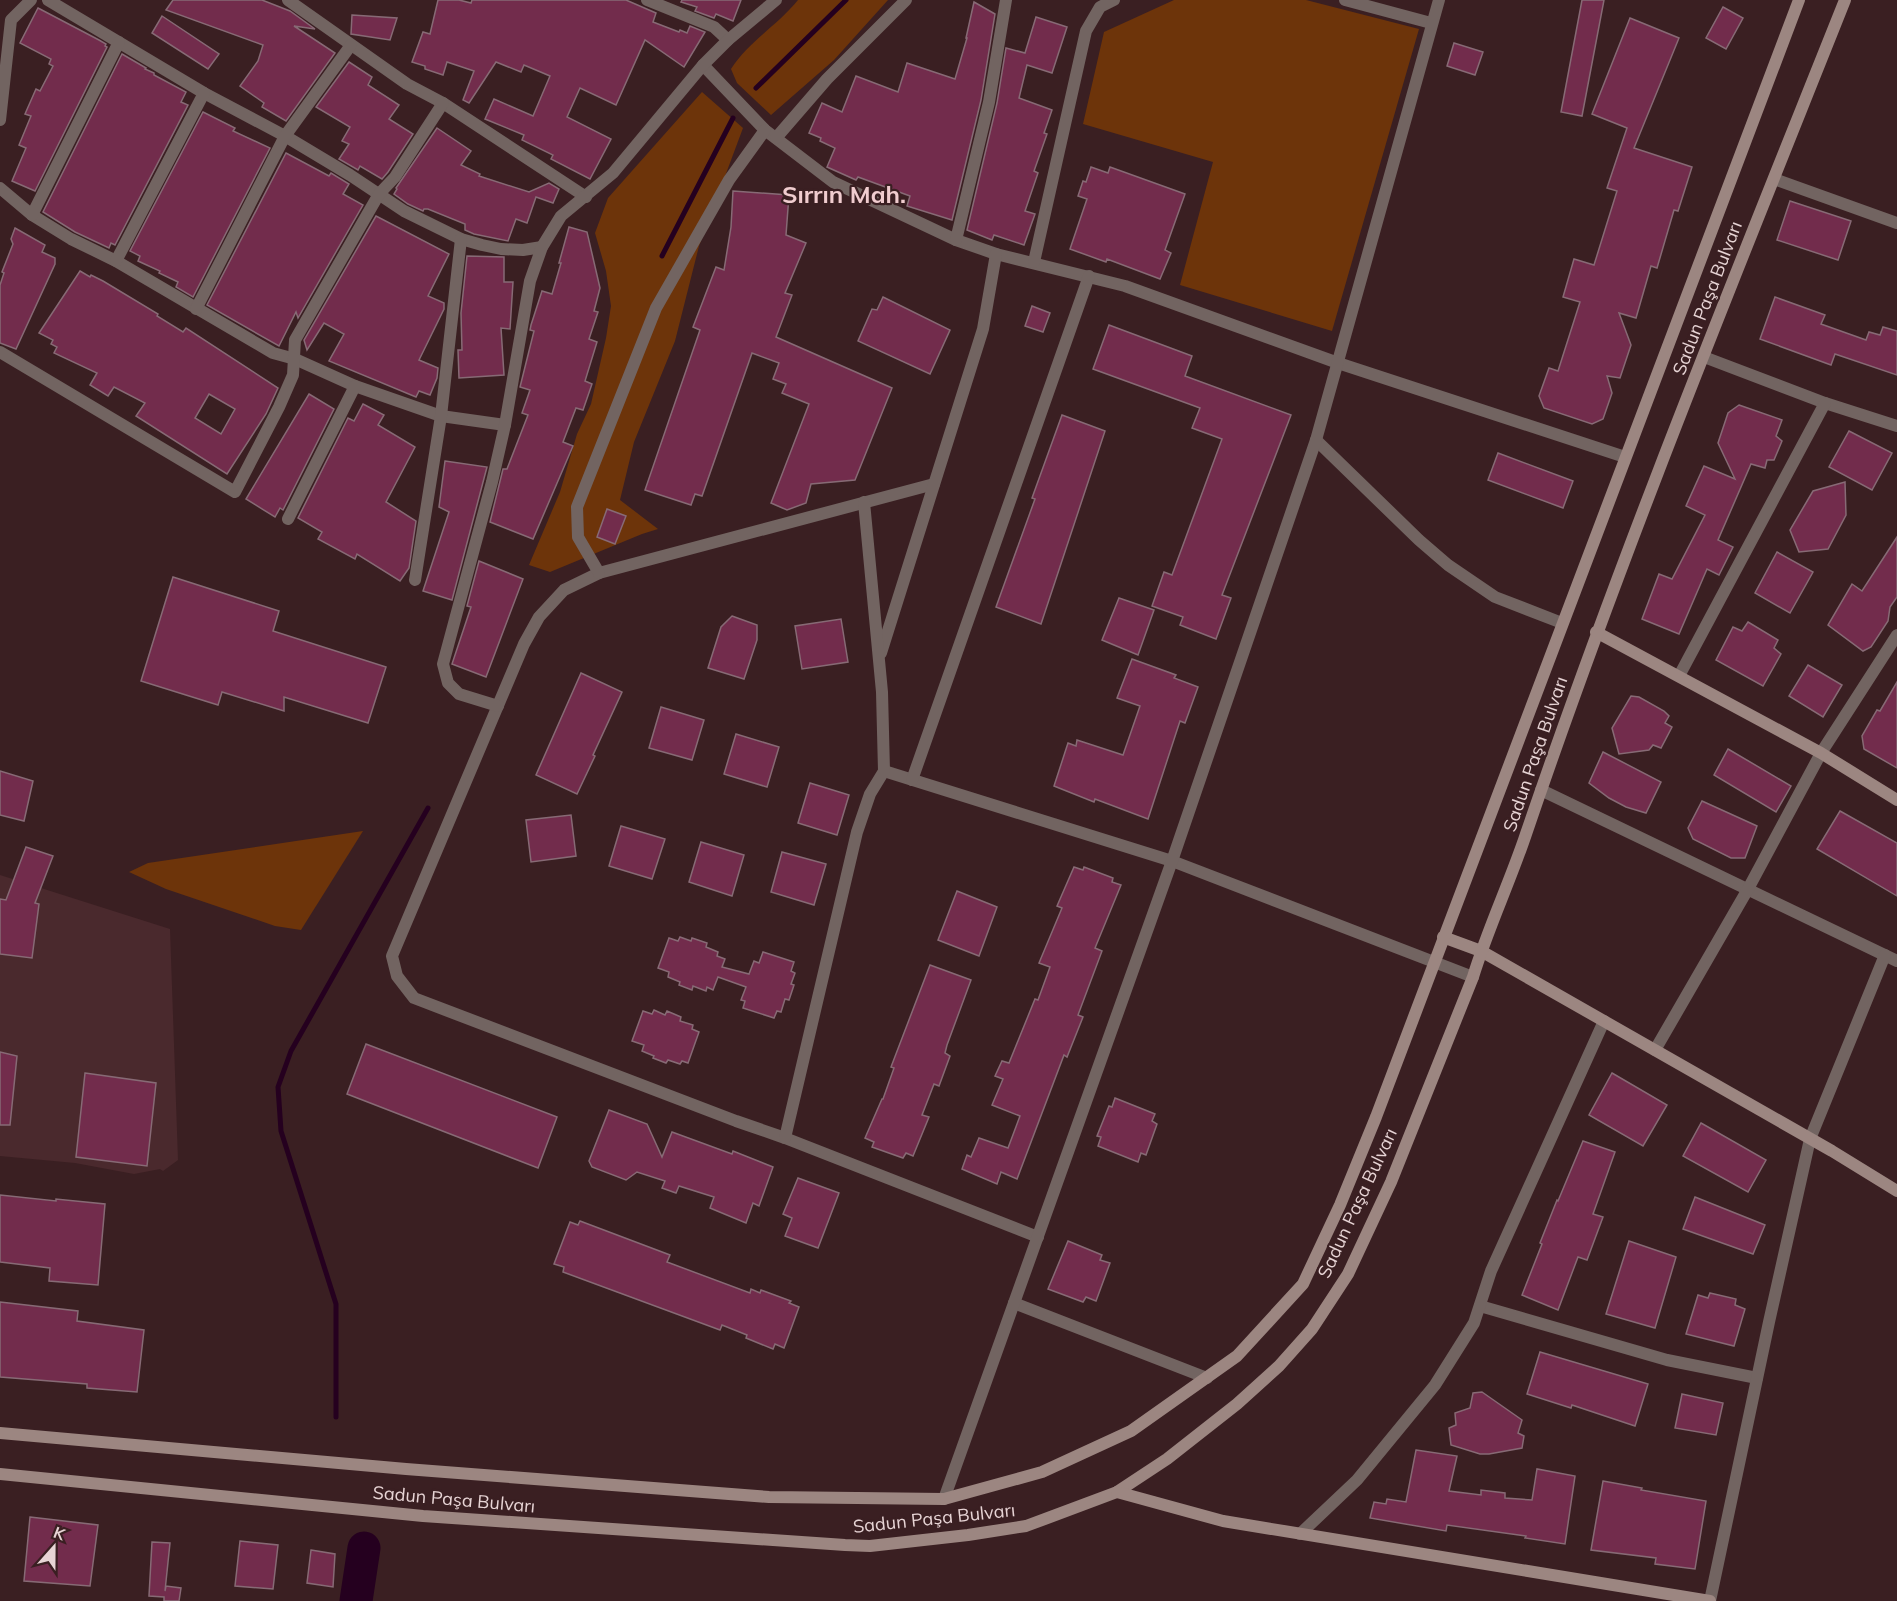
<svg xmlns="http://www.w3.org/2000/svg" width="1897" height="1601" viewBox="0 0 1897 1601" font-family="Mulish,sans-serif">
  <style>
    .built { fill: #4a292d }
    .green { fill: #6d340a }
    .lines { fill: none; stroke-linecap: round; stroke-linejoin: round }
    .stream { stroke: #25001f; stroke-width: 5 }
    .river { stroke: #25001f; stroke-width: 33 }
    .building { fill: #722c4c; stroke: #876a75; stroke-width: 1.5; fill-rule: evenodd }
    .street { stroke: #726461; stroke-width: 12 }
    .secondary { stroke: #9c8681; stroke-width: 12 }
    .labels { text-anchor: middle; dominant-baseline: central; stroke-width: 4.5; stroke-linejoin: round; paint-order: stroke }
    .street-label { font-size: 18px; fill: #e7d4d5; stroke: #3a1f22 }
    .district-label { font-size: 24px; font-weight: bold; fill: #f0cccf; stroke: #3a1f22 }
  </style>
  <rect width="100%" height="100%" fill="#3a1f22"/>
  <polygon class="built" points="0,875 170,929 178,1160 163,1171 160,1169 134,1174 75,1163 0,1156"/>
  <g class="green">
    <path d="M798 0H888L834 60 771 115 737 83 731 69C748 42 778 25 798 0Z"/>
    <polygon points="1174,0 1306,0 1419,29 1332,331 1180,285 1213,162 1083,124 1104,32"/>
    <polygon points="702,92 743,128 699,246 675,341 634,442 620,500 658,529 642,534 550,572 529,565 560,492 577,434 591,404 606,338 611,306 606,271 595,233 608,198"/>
    <polygon points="363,831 301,930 275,926 166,889 129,872 148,863"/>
  </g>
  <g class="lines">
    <g class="stream">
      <polyline points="756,88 846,0"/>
      <polyline points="662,256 733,118"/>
      <polyline points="336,1417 336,1304 281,1131 278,1087 291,1051 428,808"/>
    </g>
    <polyline class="river" points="356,1601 364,1548"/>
  </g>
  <g class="building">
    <polygon points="173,0 262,0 290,11 315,29 294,26 335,53 286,121 262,107 264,103 240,86 258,61 263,45 166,10"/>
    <polygon points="438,0 459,0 471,3 472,0 626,0 656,13 653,22 679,32 680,30 687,33 690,26 705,32 684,67 645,40 616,105 580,88 567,117 611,139 590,179 551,159 553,155 522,140 524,135 485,119 494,99 533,116 550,76 524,65 521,72 496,62 469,103 463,100 474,71 447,62 443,75 425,69 425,66 412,62 423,32 430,34"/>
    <polygon points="682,0 741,0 733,21 716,14 714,18 695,11 697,7 681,2"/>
    <polygon points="1582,0 1604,0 1582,116 1561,112"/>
    <polygon points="974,2 995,14 981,100 952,220 907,206 910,196 858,177 856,180 827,167 835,148 820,141 821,138 809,133 822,103 842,112 856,76 898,92 907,63 955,79 967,38 966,38"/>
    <polygon points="1723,7 1743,18 1726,49 1706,38"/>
    <polygon points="38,8 99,40 106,44 105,46 107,47 35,191 12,181 26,148 19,145 31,116 25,114 36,89 40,91 53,66 49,64 51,59 20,43"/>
    <polygon points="352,15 397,18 390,40 351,34"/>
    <polygon points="162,16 219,54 208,69 152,33"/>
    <polygon points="1036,17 1067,27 1052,73 1027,65 1019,98 1052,110 1044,133 1047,134 1034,171 1038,173 1025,211 1035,214 1024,245 994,235 992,240 967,230 997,103 1006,48 1025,53"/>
    <polygon points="1630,18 1679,38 1634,148 1692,167 1678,211 1674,210 1657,268 1651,266 1636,318 1619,313 1631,345 1620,378 1607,376 1612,393 1603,419 1592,424 1544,408 1539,396 1549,368 1558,371 1580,302 1563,297 1574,259 1594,265 1617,191 1607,188 1627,128 1592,114"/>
    <polygon points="1454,43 1483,52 1475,75 1447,66"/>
    <polygon points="122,54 146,68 145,69 154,73 154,75 186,92 181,102 188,105 115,245 111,243 109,248 75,232 43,212"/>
    <polygon points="349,62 372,77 368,85 399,105 389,119 413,134 388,172 382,179 360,166 358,170 339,159 349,144 342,141 350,127 316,107"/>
    <polygon points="203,112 235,128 233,131 270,148 193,297 176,287 178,282 159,273 160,271 138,261 140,256 130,251"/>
    <polygon points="437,128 471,151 461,165 480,174 479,176 529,192 549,183 559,189 553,203 536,197 527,223 516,219 508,241 474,234 465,230 465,224 428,209 424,209 423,211 408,204 394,194 397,189 396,188"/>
    <polygon points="286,153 329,176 331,173 349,184 343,194 363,205 298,318 296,312 279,346 207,305"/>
    <polygon points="1091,167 1108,173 1110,167 1185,194 1165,250 1171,253 1160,279 1107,259 1106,262 1070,249 1087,199 1078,196 1083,181 1086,182"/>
    <polygon points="733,191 789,195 786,235 806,243 785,293 792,295 776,337 892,388 855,480 811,484 806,503 787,510 771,503 809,404 782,393 786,384 773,379 779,363 752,353 702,496 695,494 691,505 645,490 700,330 693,327 716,267 724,270 731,227"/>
    <polygon points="1790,201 1851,221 1838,260 1777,240"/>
    <polygon points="376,216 449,254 428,296 444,303 444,309 419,360 438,368 437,378 430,395 419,391 416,397 329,361 344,334 324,323 307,350 304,340"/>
    <polygon points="569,227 587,232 600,288 594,311 598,312 589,339 597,342 585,381 592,384 583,410 576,408 563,442 573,446 533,539 490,522 503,469 507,469 528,415 522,413 530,390 520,387 534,331 530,330 531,325 542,291 552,294 561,263 559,263"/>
    <polygon points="15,228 45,245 42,252 55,258 55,264 16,349 0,343 0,285 4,273 2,272 13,244 11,239"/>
    <polygon points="467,256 504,257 504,282 513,282 510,329 501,328 504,375 459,378 458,350 462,350 461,313"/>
    <path d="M80 271 90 277 91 275 103 281 158 314 157 316 183 332 186 328 278 388 266 414 227 474 136 416 145 403 114 387 108 396 90 385 97 373 54 353 57 347 51 344 53 340 39 333ZM209 394 235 409 221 434 195 418Z"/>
    <polygon points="883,297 950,330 930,374 858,341 872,309 877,310"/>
    <polygon points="1775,297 1825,315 1821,324 1866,340 1869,332 1880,335 1883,327 1897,331 1897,375 1835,354 1831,365 1760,339"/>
    <polygon points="1032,306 1050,313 1043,332 1025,326"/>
    <polygon points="1109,325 1192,356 1185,376 1291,415 1222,595 1231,598 1216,639 1180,625 1183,617 1152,606 1164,572 1172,575 1222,439 1192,428 1200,408 1093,369"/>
    <polygon points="309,394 334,409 283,510 280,508 275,517 246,499"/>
    <polygon points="363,404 384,415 378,425 415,447 386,502 416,521 409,568 400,581 357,554 355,559 318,539 322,532 298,518 348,418 354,421"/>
    <polygon points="1739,405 1782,420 1776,436 1782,441 1774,460 1767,460 1765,468 1751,464 1718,540 1733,547 1719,575 1707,569 1679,634 1642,619 1659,574 1672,579 1705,515 1686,506 1704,466 1735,479 1718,443 1728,413"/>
    <polygon points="1062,415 1105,431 1041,624 996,607 1035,499 1032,498"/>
    <polygon points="1849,431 1892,453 1872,490 1829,467"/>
    <polygon points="1498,453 1573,481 1563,508 1488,480"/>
    <polygon points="445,461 487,467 452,600 423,591 449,512 439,507"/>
    <polygon points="1845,482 1846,515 1828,549 1799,552 1790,530 1813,491"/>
    <polygon points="607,509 626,516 615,544 597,537"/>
    <polygon points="1897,537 1897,597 1890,607 1888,621 1871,647 1863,651 1828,625 1852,584 1862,591"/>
    <polygon points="1777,552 1813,572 1790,613 1755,593"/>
    <polygon points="479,561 523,579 486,677 452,664 471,607 467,606"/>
    <polygon points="173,577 279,611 273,631 386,667 368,723 284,697 284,711 222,692 218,705 141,681"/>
    <polygon points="1119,598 1154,610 1138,655 1102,640"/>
    <polygon points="732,616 757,625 757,640 744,679 708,668 721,627"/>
    <polygon points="841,619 848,662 802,669 795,626"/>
    <polygon points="1748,622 1778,640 1774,648 1781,654 1763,686 1716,660 1733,627 1742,631"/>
    <polygon points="1132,659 1176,675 1174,678 1198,687 1185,723 1180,721 1148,819 1095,799 1094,802 1054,786 1068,743 1076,746 1077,740 1123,755 1140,706 1117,698"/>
    <polygon points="1808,665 1842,685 1823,717 1789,696"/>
    <polygon points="581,673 622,692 593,755 595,756 577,794 536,775"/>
    <polygon points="1897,682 1897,768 1864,749 1862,736 1877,710 1880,711"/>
    <polygon points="1631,696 1639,697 1664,711 1669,716 1665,723 1672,727 1661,748 1653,745 1649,750 1619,754 1612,728"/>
    <polygon points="661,707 704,720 692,760 649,748"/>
    <polygon points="736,734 779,747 767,787 724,774"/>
    <polygon points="1728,749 1791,786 1776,812 1714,775"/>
    <polygon points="1603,752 1661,782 1646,813 1626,807 1609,798 1589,783"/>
    <polygon points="0,771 33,781 24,821 0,815"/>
    <polygon points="810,783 849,795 837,835 798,823"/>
    <polygon points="1702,801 1757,826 1745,858 1731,858 1693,839 1688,828"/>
    <polygon points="1840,811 1897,843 1897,896 1817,849"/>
    <polygon points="571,815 576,856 531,862 526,820"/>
    <polygon points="621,826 665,839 652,879 609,866"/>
    <polygon points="701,842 744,855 732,896 689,882"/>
    <polygon points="26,847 53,856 35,903 39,904 32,958 0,954 0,899 6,900"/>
    <polygon points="782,852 826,864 814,905 771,892"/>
    <polygon points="1074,867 1083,870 1084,867 1113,878 1112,882 1121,885 1095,948 1102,951 1078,1015 1083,1017 1067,1057 1064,1055 1017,1179 1001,1172 997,1184 962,1169 967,1155 971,1157 979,1138 1008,1148 1020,1116 992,1105 1003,1079 995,1076 1002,1061 1009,1063 1035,999 1038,1000 1050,967 1039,963 1062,908 1057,906"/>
    <polygon points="957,891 997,907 979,956 938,940"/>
    <polygon points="680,937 691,941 692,938 707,943 706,947 718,952 717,956 725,959 722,967 749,974 754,961 759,963 763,952 794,962 791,971 795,973 791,984 794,985 789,1000 785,999 781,1012 777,1011 774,1018 743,1008 745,1001 741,1000 746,987 718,977 713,990 707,987 706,991 693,986 692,990 679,985 680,982 668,977 669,972 658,968 669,938 678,941"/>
    <polygon points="930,965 971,980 947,1045 945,1053 950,1056 939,1086 934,1084 922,1115 929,1117 913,1156 906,1153 903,1158 872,1147 874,1142 865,1138 882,1099 883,1099 894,1068 891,1067"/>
    <polygon points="654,1010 665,1015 667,1011 681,1017 680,1021 693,1025 692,1029 699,1032 688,1063 682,1061 680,1064 668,1060 666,1063 653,1058 654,1056 642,1051 644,1045 632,1041 643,1011 652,1014"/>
    <polygon points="366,1044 557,1117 538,1168 347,1094"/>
    <polygon points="0,1052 17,1056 10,1125 0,1125"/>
    <polygon points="85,1073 156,1083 147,1166 76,1157"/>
    <polygon points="1612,1073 1667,1105 1643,1146 1589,1115"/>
    <polygon points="1115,1098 1155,1114 1152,1121 1157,1124 1146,1155 1141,1153 1138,1162 1098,1146 1101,1137 1097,1136 1109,1106 1112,1107"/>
    <polygon points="609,1110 647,1124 662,1157 672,1132 732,1154 733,1151 773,1167 759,1206 753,1203 746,1223 710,1208 714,1197 679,1186 676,1193 662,1188 665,1181 637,1172 626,1180 592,1167 589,1161"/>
    <polygon points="1701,1123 1766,1160 1748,1192 1683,1156"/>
    <polygon points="1583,1141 1615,1152 1593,1214 1603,1217 1587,1260 1578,1257 1558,1310 1522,1295 1542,1244 1540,1243 1557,1200 1558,1201"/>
    <polygon points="798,1178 839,1193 818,1248 785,1236 792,1218 783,1214"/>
    <polygon points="0,1195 56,1201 56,1199 105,1204 98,1285 49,1281 50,1268 0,1262"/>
    <polygon points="1695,1197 1765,1225 1753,1254 1683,1229"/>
    <polygon points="580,1221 670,1255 667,1262 750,1293 751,1289 760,1293 761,1290 791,1301 789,1303 799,1307 784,1348 775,1344 773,1349 746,1338 747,1335 722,1325 720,1330 563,1272 564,1267 554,1264 570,1222 578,1225"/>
    <polygon points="1068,1241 1102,1255 1100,1260 1110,1263 1096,1301 1086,1297 1083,1302 1048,1289"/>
    <polygon points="1629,1241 1676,1257 1655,1328 1606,1314"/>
    <polygon points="1710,1293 1736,1299 1735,1305 1745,1309 1734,1346 1686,1334 1698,1295 1708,1298"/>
    <polygon points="0,1302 78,1311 77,1321 144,1330 137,1392 87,1388 87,1384 0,1377"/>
    <polygon points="1540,1352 1648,1384 1635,1426 1572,1405 1571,1408 1527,1394"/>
    <polygon points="1482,1392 1522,1420 1518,1433 1524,1436 1522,1448 1489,1454 1480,1454 1451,1445 1449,1428 1456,1425 1455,1413 1470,1408 1473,1393"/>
    <polygon points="1682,1394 1723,1403 1716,1435 1675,1428"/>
    <polygon points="1416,1450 1457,1456 1449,1491 1481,1495 1481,1490 1505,1493 1505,1498 1532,1500 1537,1469 1575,1476 1565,1544 1525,1538 1526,1536 1447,1525 1446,1531 1370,1518 1374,1502 1386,1504 1387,1499 1406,1502"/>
    <polygon points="1603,1481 1642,1488 1641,1490 1706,1501 1695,1569 1655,1564 1656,1558 1591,1550"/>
    <polygon points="30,1517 98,1525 90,1586 24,1581"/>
    <polygon points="240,1541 278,1545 273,1589 235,1586"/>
    <polygon points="152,1542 170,1543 165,1591 166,1586 181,1588 179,1601 164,1601 164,1597 149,1596"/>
    <polygon points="311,1550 335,1554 333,1587 307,1583"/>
  </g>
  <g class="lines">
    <g class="street">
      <polyline points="48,0 204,93 285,136 350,175 404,211 461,239 482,245 501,249 523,250 542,247"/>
      <polyline points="288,0 407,84 443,103 586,197"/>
      <polyline points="647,0 714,27 728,40"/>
      <polyline points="1345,0 1431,23"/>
      <polyline points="703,65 765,130 833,182 956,240 996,254 1125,286 1338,363 1625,457"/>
      <polyline points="0,120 11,20 31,0"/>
      <polyline points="776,138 827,79 906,0"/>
      <polyline points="1774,179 1897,223"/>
      <polyline points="0,188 32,215 71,239 116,261 273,353 295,359 355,386 441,416 505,425"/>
      <polyline points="32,215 119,42"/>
      <polyline points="956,240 989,102 1006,0"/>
      <polyline points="116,261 204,93"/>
      <polyline points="1034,262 1086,31 1100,7 1114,0"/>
      <polyline points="196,309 285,136 351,45"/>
      <polyline points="0,352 235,492 279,407 293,375 295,340 379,194 395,177 443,103"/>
      <polyline points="1704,357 1825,403 1897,426"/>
      <polyline points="1316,440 1419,540 1448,565 1495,597 1562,623"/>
      <polyline points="934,484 599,573 564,590 539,617 524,644 392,956 397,976 414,998 736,1121 785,1138 1038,1237"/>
      <polyline points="288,519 355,386"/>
      <polyline points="599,573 578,537 577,507 656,308 729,180 765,130"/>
      <polyline points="415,580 441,416 461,239"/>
      <polyline points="881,653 983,329 996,254"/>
      <polyline points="1679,676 1825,403"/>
      <polyline points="498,706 459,694 448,683 443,664 492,482 505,425 530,281 542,247 561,216 613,173 703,65 728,40 776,0"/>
      <polyline points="884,771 1172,861 1473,977"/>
      <polyline points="912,780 1089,276"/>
      <polyline points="1541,790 1897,961"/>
      <polyline points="1655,1050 1748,889 1821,753 1897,635"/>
      <polyline points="785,1138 857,832 870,794 884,771 882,692 864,502"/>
      <polyline points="1014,1303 1207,1378"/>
      <polyline points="1480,1306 1667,1360 1757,1378"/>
      <polyline points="944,1499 1172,861 1316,440 1439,0"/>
      <polyline points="1300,1534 1357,1480 1435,1385 1474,1323 1491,1271 1604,1021"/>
      <polyline points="1710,1601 1769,1322 1810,1139 1885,955"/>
    </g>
    <g class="secondary">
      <polyline points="1596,632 1821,753 1897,800"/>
      <polyline points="1443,937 1481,951 1832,1151 1897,1191"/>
      <polyline points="0,1433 406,1469 769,1497 944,1499 1042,1472 1131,1431 1237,1356 1303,1284 1340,1205 1376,1117 1799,0"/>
      <path d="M0 1474 423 1516 845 1545 870 1546 968 1535 1026 1526 1117 1492 1167 1459 1237 1404 1279 1366 1312 1329 1348 1274 1391 1182 1473 977C1488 928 1510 882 1526 834 1622 552 1735 276 1845 0"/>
      <polyline points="1117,1492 1223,1521 1710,1601"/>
    </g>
  </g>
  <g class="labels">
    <g class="street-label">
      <text transform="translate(1707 298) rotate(-69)">Sadun Paşa Bulvarı</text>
      <text transform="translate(1535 754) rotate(-71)">Sadun Paşa Bulvarı</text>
      <text transform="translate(1357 1203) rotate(-65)">Sadun Paşa Bulvarı</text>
      <text transform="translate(454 1499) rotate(5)">Sadun Paşa Bulvarı</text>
      <text transform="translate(934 1518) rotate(-6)">Sadun Paşa Bulvarı</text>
    </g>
    <g class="district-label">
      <text x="844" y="194">Sırrın Mah.</text>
    </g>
  </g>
  <g transform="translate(54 1547) rotate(21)" stroke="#3a1f22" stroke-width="4.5" paint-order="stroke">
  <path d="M0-4.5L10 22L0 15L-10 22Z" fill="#e7d4d5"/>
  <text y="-9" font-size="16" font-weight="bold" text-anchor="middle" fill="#e7d4d5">K</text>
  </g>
</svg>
